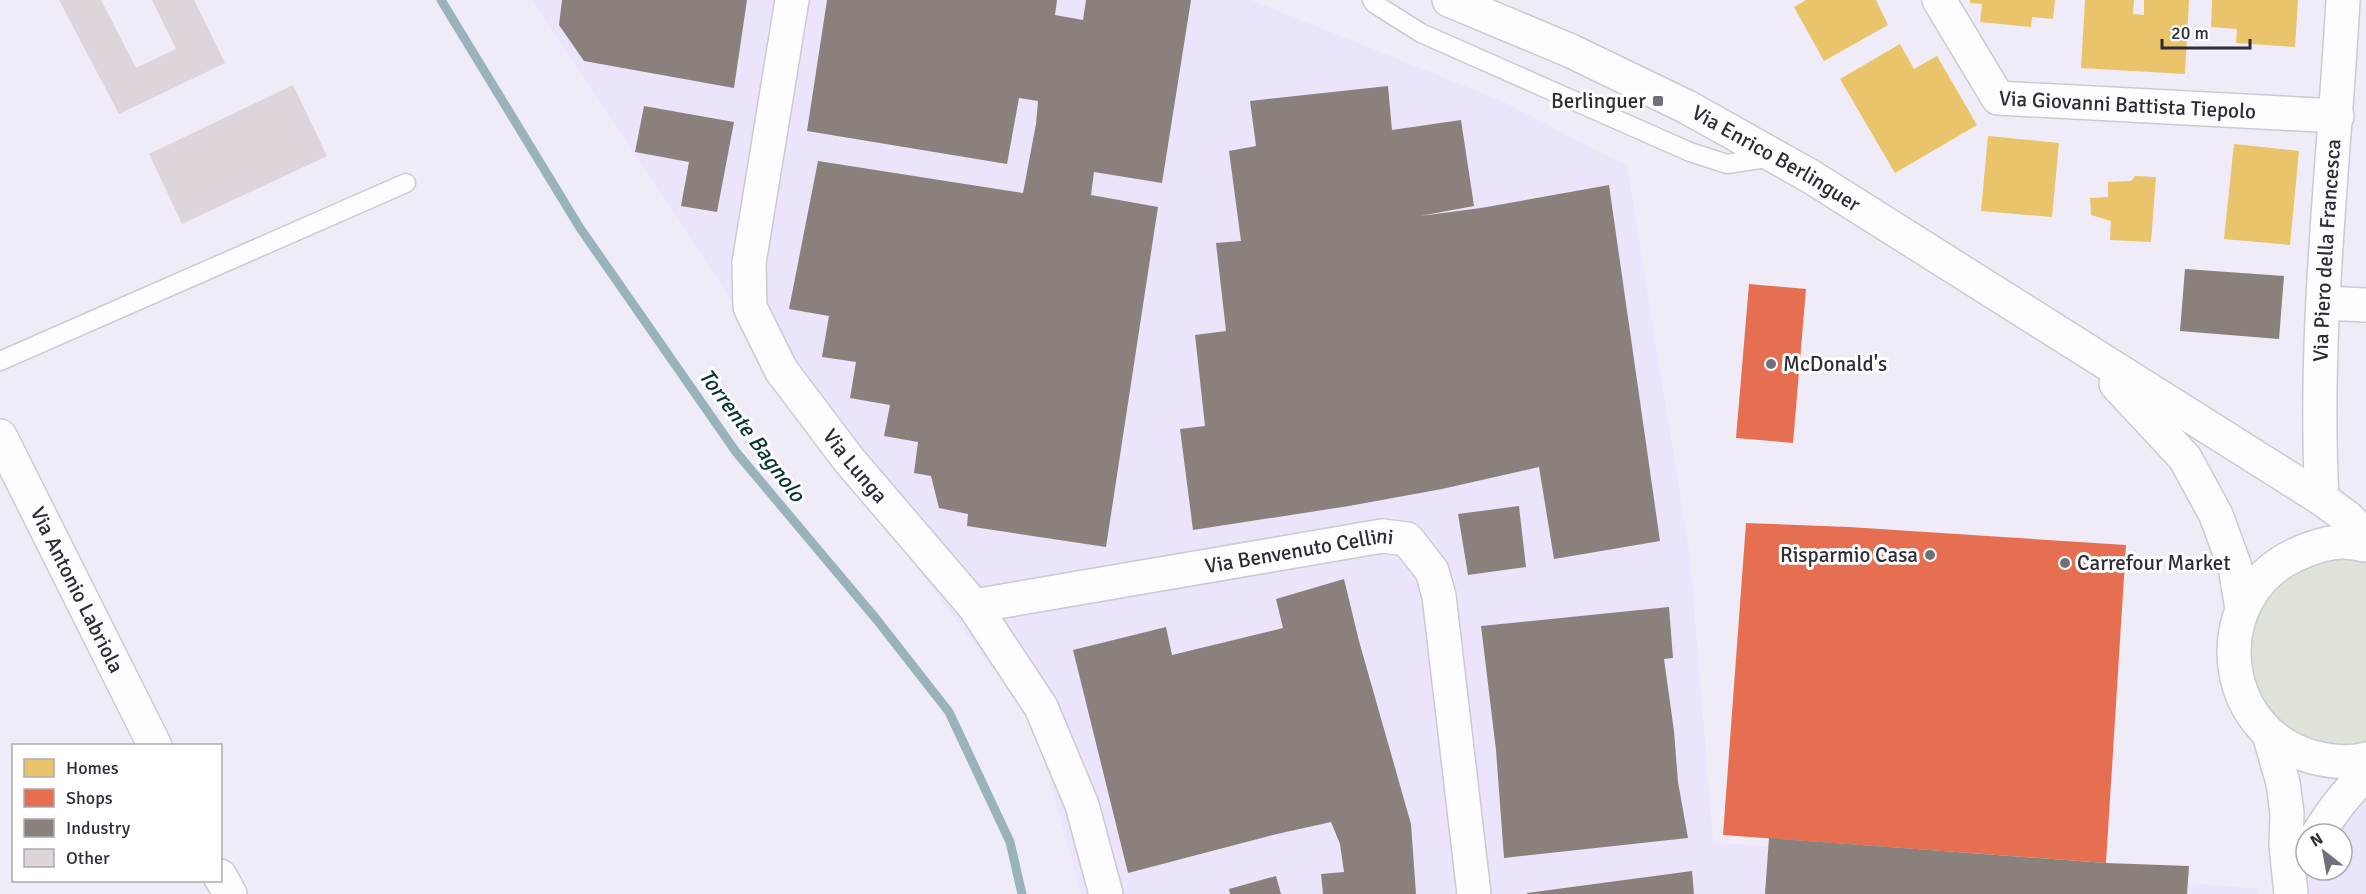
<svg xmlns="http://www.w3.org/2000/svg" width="2366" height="894" viewBox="0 0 2366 894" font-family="Signika,sans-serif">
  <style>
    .built { fill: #ebe4fa }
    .green { fill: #dde3d8 }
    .homes { fill: #e9c46a }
    .shops { fill: #e76f51 }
    .industry { fill: #8a817c }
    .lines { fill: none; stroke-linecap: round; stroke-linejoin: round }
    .stream { stroke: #98b4ba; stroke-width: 9 }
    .building { fill: #ddd4dc }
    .lane-casing { stroke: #ccc9d3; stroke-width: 21 }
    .street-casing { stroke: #ccc9d3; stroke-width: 36 }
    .secondary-casing { stroke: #ccc9d3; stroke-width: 36 }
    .lane { stroke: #fdfcfe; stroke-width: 18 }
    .street { stroke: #fdfcfe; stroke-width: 33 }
    .secondary { stroke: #fdfcfe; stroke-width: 33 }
    .poi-dot { fill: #726f7a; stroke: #fff; stroke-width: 2 }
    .labels { text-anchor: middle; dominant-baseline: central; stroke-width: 6; stroke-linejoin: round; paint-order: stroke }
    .poi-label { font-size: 21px; fill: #2f2b37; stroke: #fff; text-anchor: end }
    .street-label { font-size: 21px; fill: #2f2b37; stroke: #fff }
    .water-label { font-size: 22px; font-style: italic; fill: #073336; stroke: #fff }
  </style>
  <rect width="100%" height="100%" fill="#efecf7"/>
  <g class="built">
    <polygon points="532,0 1251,0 1502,101 1627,166 1690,556 1713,842 2260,889 2259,894 1081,894 1035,725 855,486"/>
    <polygon points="2366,782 2366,894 2275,894 2276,874 2306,842 2306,870 2342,870 2342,834 2314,834"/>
  </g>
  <polygon class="green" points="2366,557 2366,747 2329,750 2277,725 2246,669 2253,613 2268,589 2315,558"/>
  <g class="homes">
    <polygon points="1806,0 1876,0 1888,25 1824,61 1794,7"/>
    <polygon points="1970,0 2055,0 2053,19 2032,17 2031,27 1980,22 1982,4 1970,3"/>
    <polygon points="2085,0 2134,0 2133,14 2144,15 2144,0 2189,0 2185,74 2081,68"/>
    <polygon points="2212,0 2298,0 2295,47 2236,43 2237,29 2211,27"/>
    <polygon points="1900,44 1914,69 1937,56 1977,125 1895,173 1840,79"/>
    <polygon points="1988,136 2059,143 2052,217 1981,211"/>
    <polygon points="2234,144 2299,151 2290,245 2224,239"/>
    <polygon points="2135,176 2156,177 2151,242 2110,240 2111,221 2091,215 2090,198 2108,197 2108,182 2131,181"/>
  </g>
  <g class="shops">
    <polygon points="1749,284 1806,289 1793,443 1736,438"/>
    <polygon points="1746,523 1849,527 2126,545 2106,863 1723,835"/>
  </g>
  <g class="industry">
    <polygon points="562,0 747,0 734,88 584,61 559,25"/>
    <polygon points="827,0 1057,0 1055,15 1083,20 1086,0 1191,0 1162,183 1094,172 1091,195 1158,207 1106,547 967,526 968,514 939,508 931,476 914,473 918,442 884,436 890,405 850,398 856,362 822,357 829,316 789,309 818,161 1023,193 1036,124 1038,101 1019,98 1007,164 807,131"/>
    <polygon points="1388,86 1392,130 1461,120 1474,206 1420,216 1481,208 1609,185 1660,541 1554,559 1539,467 1442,489 1349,506 1193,530 1180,429 1205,426 1195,335 1226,331 1216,243 1241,241 1229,151 1256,146 1250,101"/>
    <polygon points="644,106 734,122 717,212 681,206 689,162 635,152"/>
    <polygon points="2185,269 2284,276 2279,339 2180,331"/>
    <polygon points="1519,506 1526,567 1468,575 1458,514"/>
    <polygon points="1344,579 1359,641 1411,824 1416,894 1323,894 1321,874 1344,872 1340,844 1331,822 1277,834 1128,873 1073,650 1166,627 1172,655 1283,628 1276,599"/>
    <polygon points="1669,607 1673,658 1664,659 1674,731 1678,782 1688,838 1504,858 1496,750 1481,626"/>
    <polygon points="1769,838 2106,863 2189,866 2187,894 1765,894"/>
    <polygon points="1692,871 1694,894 1527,894 1527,893"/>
    <polygon points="1276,876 1281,894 1230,894 1229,889"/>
  </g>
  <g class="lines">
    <polyline class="stream" points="441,0 580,228 736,452 877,620 949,712 1010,842 1022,894"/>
  </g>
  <g class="building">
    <polygon points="59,0 101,0 136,68 176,49 152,0 194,0 225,63 119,114"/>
    <polygon points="293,85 327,156 182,224 149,154"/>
  </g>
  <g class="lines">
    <g class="lane-casing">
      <g id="lane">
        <polyline points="1372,0 1375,4 1421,33 1690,152 1727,164 1773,157"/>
        <polyline points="0,361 406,183"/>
      </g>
    </g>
    <g class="street-casing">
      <g id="street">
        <path id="s1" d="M792 0 749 263 750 307 781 370 849 460 974 606 1041 707 1082 805 1106 894"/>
        <path id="s2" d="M1939 0 1998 98 2337 116"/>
        <polyline points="2323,303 2366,305"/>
        <path id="s3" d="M2322 499C2313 333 2334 166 2343 0"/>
        <path id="s4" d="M974 606 1382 536 1407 539 1432 571 1439 596 1474 894"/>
      </g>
    </g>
    <g class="secondary-casing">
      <g id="secondary">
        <path id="s5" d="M1449 0 1571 51 1687 107 1810 176 2322 499 2348 518 2366 538"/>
        <polyline points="2116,384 2185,458 2216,515 2235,567 2242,609"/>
        <path id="s6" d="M0 436 155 746"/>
        <path d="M2366 545C2359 544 2351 542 2343 542 2326 542 2310 548 2295 555 2206 597 2217 730 2312 757 2328 761 2349 764 2366 759"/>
        <polyline points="2269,734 2283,783 2287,813 2286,845 2291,894"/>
        <path d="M2318 834C2332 812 2346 792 2366 775"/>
        <polyline points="220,876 230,894"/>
      </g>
    </g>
    <use href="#lane" class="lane"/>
    <use href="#street" class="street"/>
    <use href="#secondary" class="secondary"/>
  </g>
  <g class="poi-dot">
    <rect x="1652" y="95" width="12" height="12" rx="3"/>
    <circle cx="1771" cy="364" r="6"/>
    <circle cx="1930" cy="555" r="6"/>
    <circle cx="2065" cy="563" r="6"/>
  </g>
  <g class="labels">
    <g class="poi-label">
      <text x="1646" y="101">Berlinguer</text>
      <text x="1783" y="364" text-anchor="start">McDonald's</text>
      <text x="1918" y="555">Risparmio Casa</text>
      <text x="2077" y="563" text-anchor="start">Carrefour Market</text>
    </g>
    <g class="street-label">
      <text stroke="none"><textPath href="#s2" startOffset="244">Via Giovanni Battista Tiepolo</textPath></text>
      <text stroke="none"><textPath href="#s5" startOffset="364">Via Enrico Berlinguer</textPath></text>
      <text stroke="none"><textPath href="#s3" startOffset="249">Via Piero della Francesca</textPath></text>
      <text stroke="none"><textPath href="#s1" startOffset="502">Via Lunga</textPath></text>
      <text stroke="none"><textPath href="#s4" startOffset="330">Via Benvenuto Cellini</textPath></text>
      <text stroke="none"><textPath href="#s6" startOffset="172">Via Antonio Labriola</textPath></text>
    </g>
    <g class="water-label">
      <text transform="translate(752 435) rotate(53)">Torrente Bagnolo</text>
    </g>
  </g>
  <rect x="12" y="744" width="210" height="138" fill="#ffffff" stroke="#acaaaf" stroke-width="1.5"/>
  <rect x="24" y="759" width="30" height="18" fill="#e9c46a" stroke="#acaaaf" stroke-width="1.5"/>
  <text x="66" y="774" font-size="18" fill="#2f2b37">Homes</text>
  <rect x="24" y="789" width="30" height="18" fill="#e76f51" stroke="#acaaaf" stroke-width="1.5"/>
  <text x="66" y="804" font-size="18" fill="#2f2b37">Shops</text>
  <rect x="24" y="819" width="30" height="18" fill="#8a817c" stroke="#acaaaf" stroke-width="1.5"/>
  <text x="66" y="834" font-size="18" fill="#2f2b37">Industry</text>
  <rect x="24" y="849" width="30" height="18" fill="#ddd4dc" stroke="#acaaaf" stroke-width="1.5"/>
  <text x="66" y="864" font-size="18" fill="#2f2b37">Other</text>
  <g transform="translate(2324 852) rotate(329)"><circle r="28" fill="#ffffff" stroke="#acaaaf" stroke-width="1.5"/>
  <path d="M0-4.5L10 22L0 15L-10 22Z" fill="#726f7a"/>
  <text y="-9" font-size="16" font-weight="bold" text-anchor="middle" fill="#2f2b37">N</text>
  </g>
  <path d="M2162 39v9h88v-9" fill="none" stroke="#2f2b37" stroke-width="3"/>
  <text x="2171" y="39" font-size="18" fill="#2f2b37" stroke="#ffffff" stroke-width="4.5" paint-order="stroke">20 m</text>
</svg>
